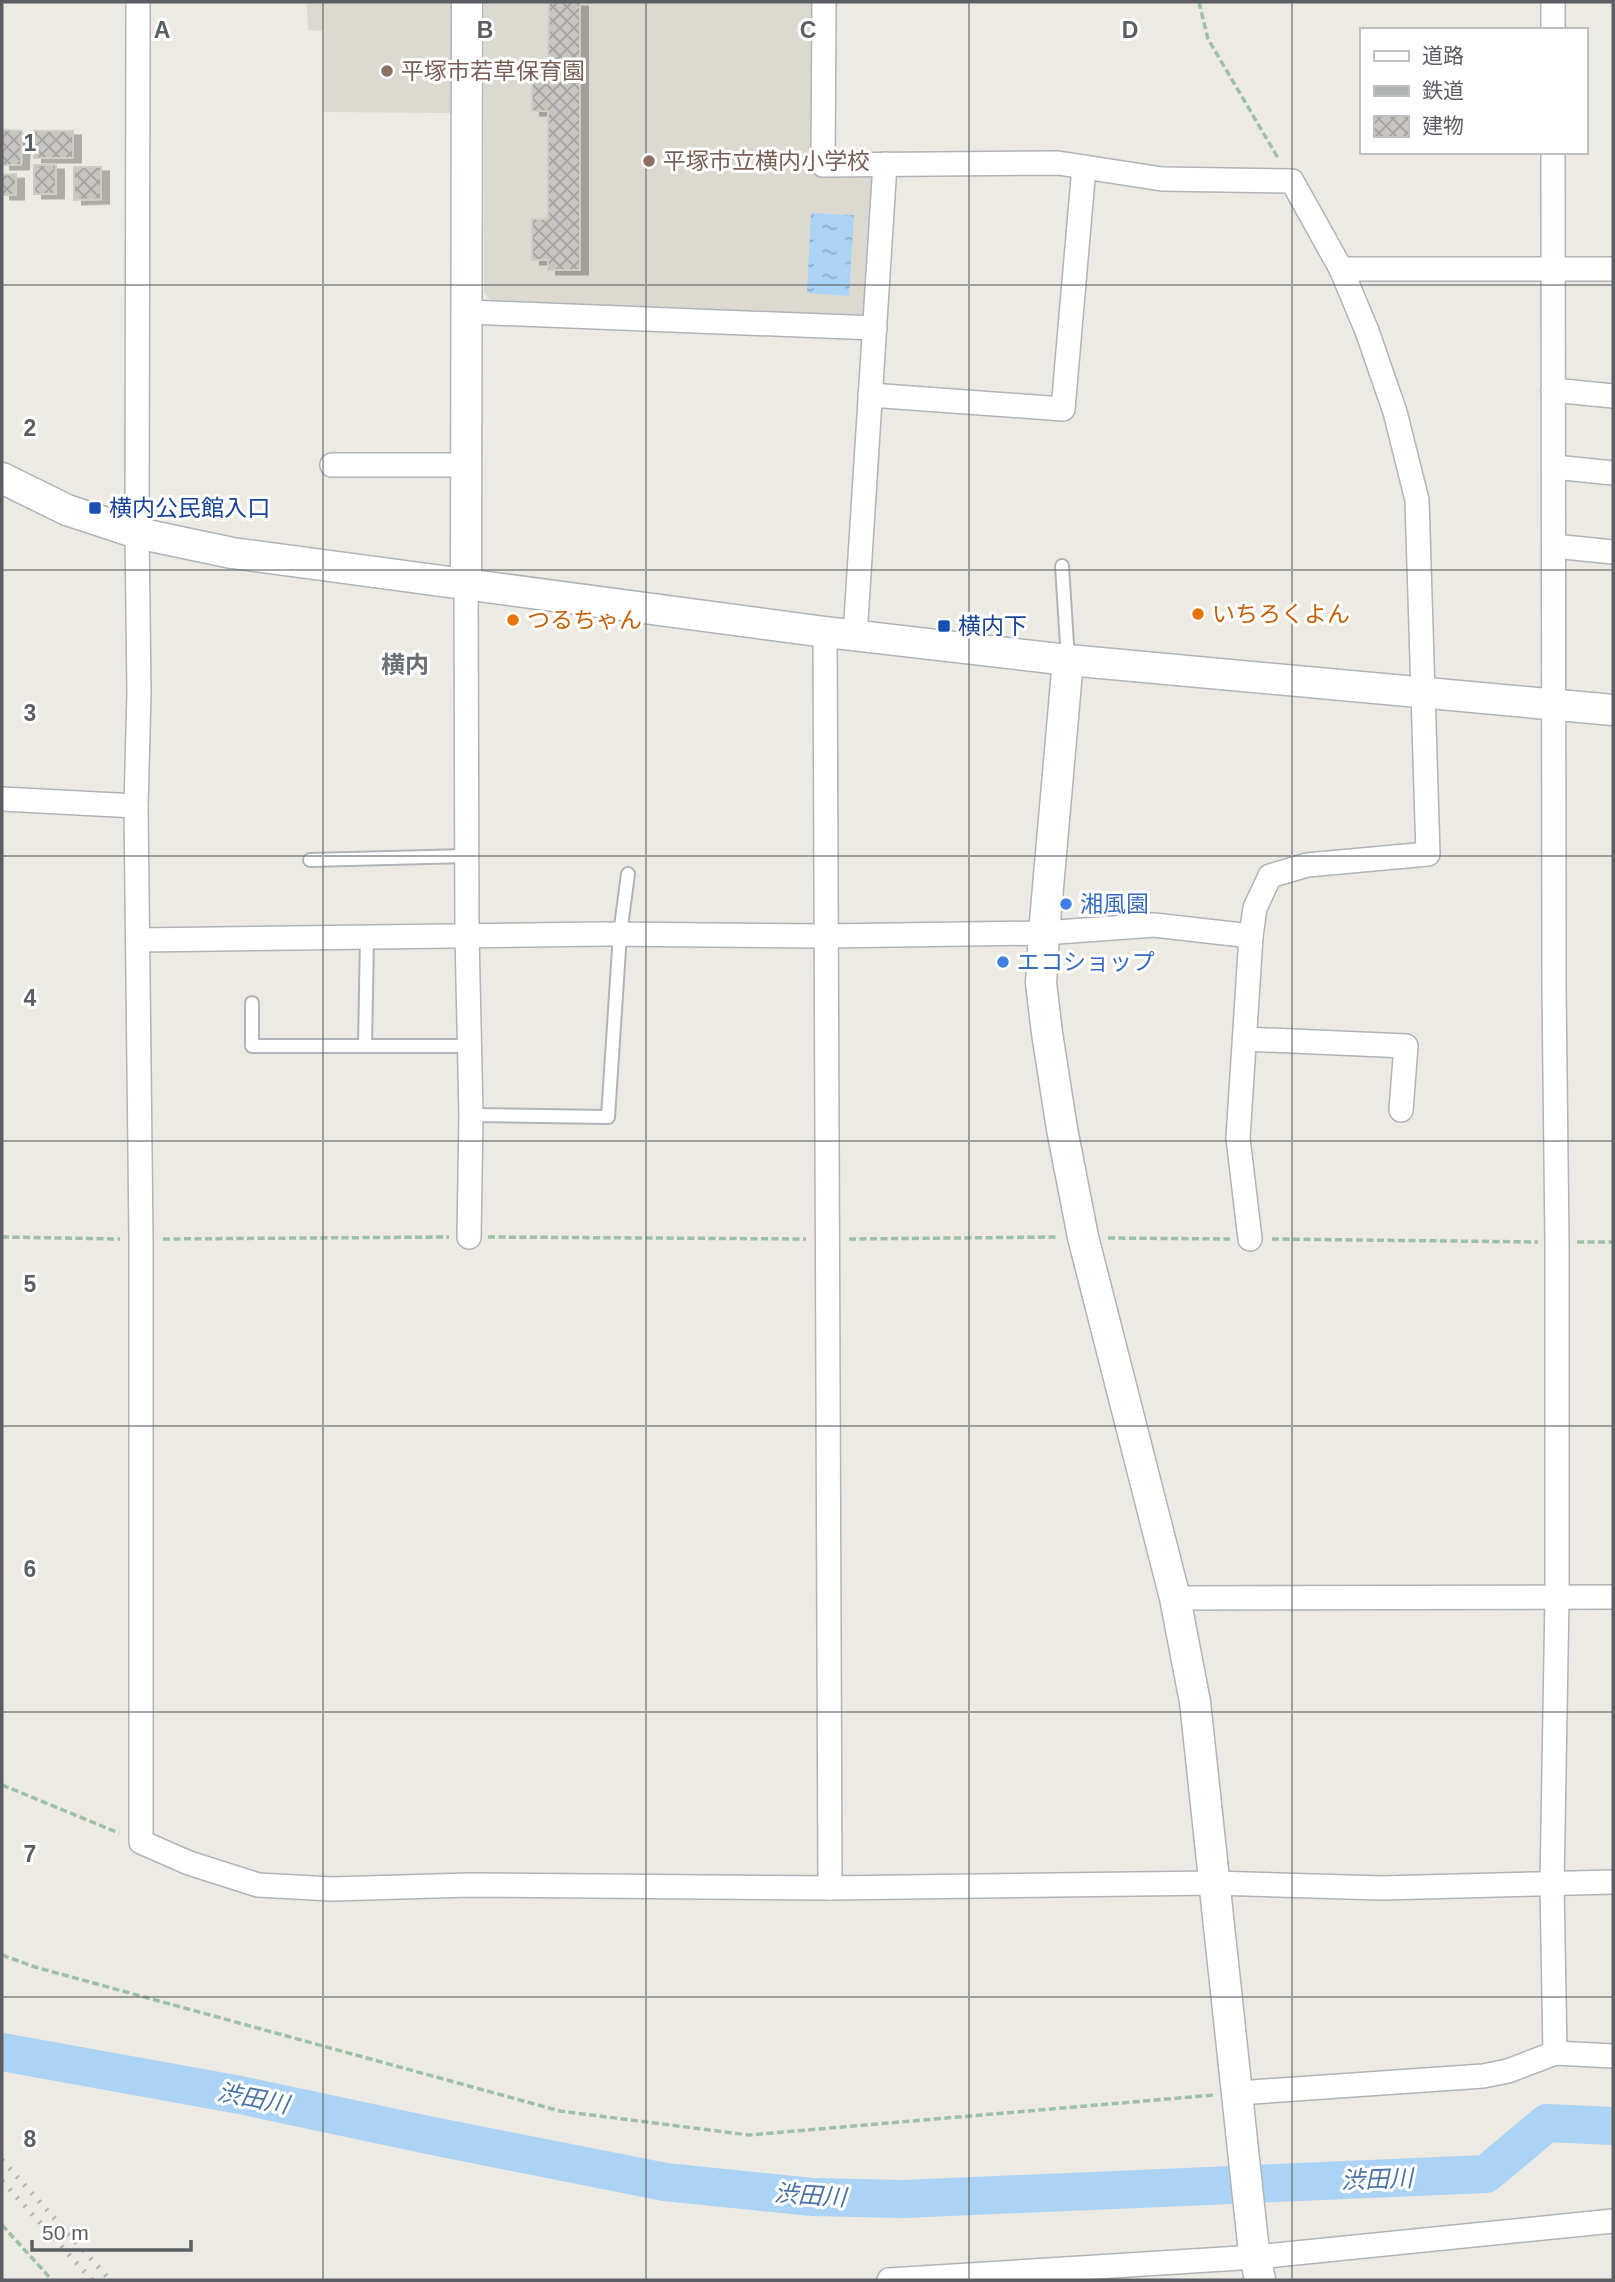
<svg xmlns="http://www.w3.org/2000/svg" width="1615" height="2282" viewBox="0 0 1615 2282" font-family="Arial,'Noto Sans JP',sans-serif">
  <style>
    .education { fill: #dcd9d1 }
    .water { fill: url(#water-ripples) }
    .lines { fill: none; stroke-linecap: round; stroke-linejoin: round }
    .river { stroke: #aad3f5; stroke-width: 38 }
    .building { fill: url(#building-cross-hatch); stroke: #d0ccc2; stroke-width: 2; filter: url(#shadow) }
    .service-casing { stroke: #b0b3b7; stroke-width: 16 }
    .minor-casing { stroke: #b0b3b7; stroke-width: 26 }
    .tertiary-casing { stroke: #b0b3b7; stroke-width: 33 }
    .path { stroke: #9cc1a8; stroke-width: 3.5; stroke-dasharray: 7 3.5; stroke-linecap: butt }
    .service { stroke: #fff; stroke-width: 12 }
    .minor { stroke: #fff; stroke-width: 23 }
    .tertiary { stroke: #fff; stroke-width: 30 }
    .rail { stroke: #b1b2b2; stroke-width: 5; stroke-dasharray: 2 9; stroke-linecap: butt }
    .grid { fill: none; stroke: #5b5e62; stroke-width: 2; stroke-opacity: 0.55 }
    .education-dot { fill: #8d6e63; stroke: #fff; stroke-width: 2.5 }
    .transit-dot { fill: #1a4fb4; stroke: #fff; stroke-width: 2.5 }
    .food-dot { fill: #e8710a; stroke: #fff; stroke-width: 2.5 }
    .shop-dot { fill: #3f7fe0; stroke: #fff; stroke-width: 2.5 }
    .labels { text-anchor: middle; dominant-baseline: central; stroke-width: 6; stroke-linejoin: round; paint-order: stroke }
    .education-label { font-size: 23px; fill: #785e54; stroke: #fff; text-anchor: start }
    .transit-label { font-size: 23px; fill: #164399; stroke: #fff; text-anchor: start }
    .food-label { font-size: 23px; fill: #c56008; stroke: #fff; text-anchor: start }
    .shop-label { font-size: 23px; fill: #366cbe; stroke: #fff; text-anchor: start }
    .neighbourhood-label { font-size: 24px; font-weight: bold; fill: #6c7074; stroke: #fff }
    .water-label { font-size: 24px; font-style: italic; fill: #4a74a5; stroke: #fff }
    .grid-label { font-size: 23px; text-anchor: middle; font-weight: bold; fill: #5b5e62; stroke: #fff; stroke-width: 6; stroke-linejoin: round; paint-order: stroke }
  </style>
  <defs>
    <pattern id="water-ripples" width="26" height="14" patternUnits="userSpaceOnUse" patternTransform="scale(1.75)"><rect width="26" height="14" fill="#aad3f5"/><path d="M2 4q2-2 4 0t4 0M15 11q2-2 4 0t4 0" fill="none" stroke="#8daeca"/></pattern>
    <pattern id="building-cross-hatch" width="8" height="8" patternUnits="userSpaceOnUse" patternTransform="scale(1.75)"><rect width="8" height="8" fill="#c7c5c0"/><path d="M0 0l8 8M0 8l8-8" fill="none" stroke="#a5a39f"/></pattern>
    <filter id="shadow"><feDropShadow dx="8" dy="4.5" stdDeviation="0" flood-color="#0004"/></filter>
  </defs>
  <rect width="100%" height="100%" fill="#eceae3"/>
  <g class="education">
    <polygon points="307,2 451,2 451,113 323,112 323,31 308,30"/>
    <polygon points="484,2 820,2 814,153 875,168 871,312 863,317 491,300 484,293"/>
  </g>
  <polygon class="water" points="811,213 854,215 849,296 807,293"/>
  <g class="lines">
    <polyline class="river" points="2,2052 240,2095 428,2135 665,2182 812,2197 904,2199 1486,2174 1547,2123 1613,2126"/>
  </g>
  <g class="building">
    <polygon points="549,2 580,2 580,270 548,270 548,260 532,260 532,219 548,219 548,111 532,111 532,65 548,65"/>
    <polygon points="2,130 22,131 21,165 2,165"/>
    <rect x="34" y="131" width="39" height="27"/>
    <rect x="34" y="165" width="22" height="29"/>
    <polygon points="74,167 101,167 101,199 74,200"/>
    <polygon points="16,174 16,195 2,195 2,175"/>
  </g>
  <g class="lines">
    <g class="service-casing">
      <g id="service">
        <polyline points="1062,566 1068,660"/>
        <polyline points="310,860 467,856"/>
        <polyline points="252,1003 252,1046 469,1046"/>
        <polyline points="365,1046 367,937"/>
        <polyline points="471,1115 608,1117 620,934 628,874"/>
      </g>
    </g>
    <g class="minor-casing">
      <g id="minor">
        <polyline points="138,2 137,533 139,693 136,806 141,1239 141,1842 189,1863 258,1885 332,1889 469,1885 830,1888 1214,1883 1382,1888 1613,1882"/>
        <polyline points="824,2 823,165 1058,163 1162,179 1292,181 1341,269 1613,269"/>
        <polyline points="1553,30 1553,2"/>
        <polyline points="1553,152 1554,989 1557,1242 1557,1597 1552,1885 1555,2053"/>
        <polyline points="468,312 875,328"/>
        <polyline points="1553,390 1613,396"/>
        <polyline points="870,395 1063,409 1084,167"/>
        <polyline points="332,465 467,465"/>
        <polyline points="1554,467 1613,473"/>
        <polyline points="1554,546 1613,552"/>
        <polyline points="466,584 467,935 471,1115 469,1237"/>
        <polyline points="825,632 830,1888"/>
        <polyline points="855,636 885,164"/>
        <polyline points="2,799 136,806"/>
        <polyline points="138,940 605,934 826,936 1044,933 1154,925 1251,936"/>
        <polyline points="1245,1039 1406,1046 1401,1110"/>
        <polyline points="1250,1239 1238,1138 1251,936 1255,908 1270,876 1307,865 1428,854 1417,500 1395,412 1367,331 1341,269"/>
        <polyline points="1175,1598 1613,1597"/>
        <polyline points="1238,2093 1483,2076 1508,2071 1555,2053 1613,2056"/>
        <polyline points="889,2280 1256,2257 1613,2221"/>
      </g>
    </g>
    <g class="tertiary-casing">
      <g id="tertiary">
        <polyline points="2,478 67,510 137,533 232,553 825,632 1068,660 1613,710"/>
        <polyline points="466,584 467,2"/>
        <polyline points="1068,660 1044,933 1041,983 1047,1033 1062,1129 1083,1237 1175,1598 1195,1702 1253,2243 1260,2280"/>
      </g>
    </g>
    <g class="path">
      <polyline points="1199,2 1208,39 1278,158"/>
      <polyline points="2,1237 120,1239"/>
      <polyline points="488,1237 806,1239"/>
      <polyline points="1108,1238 1230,1239"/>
      <polyline points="163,1239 449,1237"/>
      <polyline points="849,1239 1058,1237"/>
      <polyline points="1272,1239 1538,1242"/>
      <polyline points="1577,1242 1613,1242"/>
      <polyline points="2,1785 119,1833"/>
      <polyline points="2,1955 35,1967 560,2111 749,2135 1214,2095"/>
      <polyline points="2,2225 52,2280"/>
    </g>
    <use href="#service" class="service"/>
    <use href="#minor" class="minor"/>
    <use href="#tertiary" class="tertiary"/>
    <g class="rail">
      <polyline points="2,2160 110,2280"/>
      <polyline points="2,2181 92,2280"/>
    </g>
  </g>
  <path class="grid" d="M323 2V2280M646 2V2280M969 2V2280M1292 2V2280M2 285H1613M2 570H1613M2 856H1613M2 1141H1613M2 1426H1613M2 1712H1613M2 1997H1613"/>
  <g class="education-dot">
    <circle cx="387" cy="71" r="7"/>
    <circle cx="649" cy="161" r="7"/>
  </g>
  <g class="transit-dot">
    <rect x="88" y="501" width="14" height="14" rx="3.5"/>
    <rect x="937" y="619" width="14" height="14" rx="3.5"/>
  </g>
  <g class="food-dot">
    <circle cx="1198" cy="614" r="7"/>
    <circle cx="513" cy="620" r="7"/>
  </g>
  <g class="shop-dot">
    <circle cx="1066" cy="904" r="7"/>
    <circle cx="1003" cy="962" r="7"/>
  </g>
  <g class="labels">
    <g class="education-label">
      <text x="401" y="71">平塚市若草保育園</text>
      <text x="663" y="161">平塚市立横内小学校</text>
    </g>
    <g class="transit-label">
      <text x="109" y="508">横内公民館入口</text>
      <text x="958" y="626">横内下</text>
    </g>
    <g class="food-label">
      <text x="1212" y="614">いちろくよん</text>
      <text x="527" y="620">つるちゃん</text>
    </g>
    <g class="shop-label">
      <text x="1080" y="904">湘風園</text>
      <text x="1017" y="962">エコショップ</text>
    </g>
    <g class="neighbourhood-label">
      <text x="405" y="664">横内</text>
    </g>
    <g class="water-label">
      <text transform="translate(253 2098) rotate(11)">渋田川</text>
      <text transform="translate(1377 2179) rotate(-2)">渋田川</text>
      <text transform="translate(810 2195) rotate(4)">渋田川</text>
    </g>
  </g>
  <g class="grid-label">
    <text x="162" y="38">A</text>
    <text x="485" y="38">B</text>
    <text x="808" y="38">C</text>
    <text x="1130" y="38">D</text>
    <text x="30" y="151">1</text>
    <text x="30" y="436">2</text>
    <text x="30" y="721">3</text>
    <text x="30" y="1006">4</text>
    <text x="30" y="1292">5</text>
    <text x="30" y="1577">6</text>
    <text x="30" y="1862">7</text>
    <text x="30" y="2147">8</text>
  </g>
  <rect width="1615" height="2282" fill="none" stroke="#5b5e62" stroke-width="7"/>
  <rect x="1360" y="28" width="228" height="126" fill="#ffffff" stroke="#bdbfc0" stroke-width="2"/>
  <rect x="1374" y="51" width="35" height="10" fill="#ffffff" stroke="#bdbfc0" stroke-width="2"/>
  <text x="1422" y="63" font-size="21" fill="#5b5e62">道路</text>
  <rect x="1374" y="86" width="35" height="10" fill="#b1b2b2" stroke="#bdbfc0" stroke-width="2"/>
  <text x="1422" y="98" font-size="21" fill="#5b5e62">鉄道</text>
  <rect x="1374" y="116" width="35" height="21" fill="url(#building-cross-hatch)" stroke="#bdbfc0" stroke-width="2"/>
  <text x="1422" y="133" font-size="21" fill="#5b5e62">建物</text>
  <path d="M32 2240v10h159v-10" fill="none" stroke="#5b5e62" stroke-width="3.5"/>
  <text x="42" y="2240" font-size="21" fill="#5b5e62" stroke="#ffffff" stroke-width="5" paint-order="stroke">50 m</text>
</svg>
